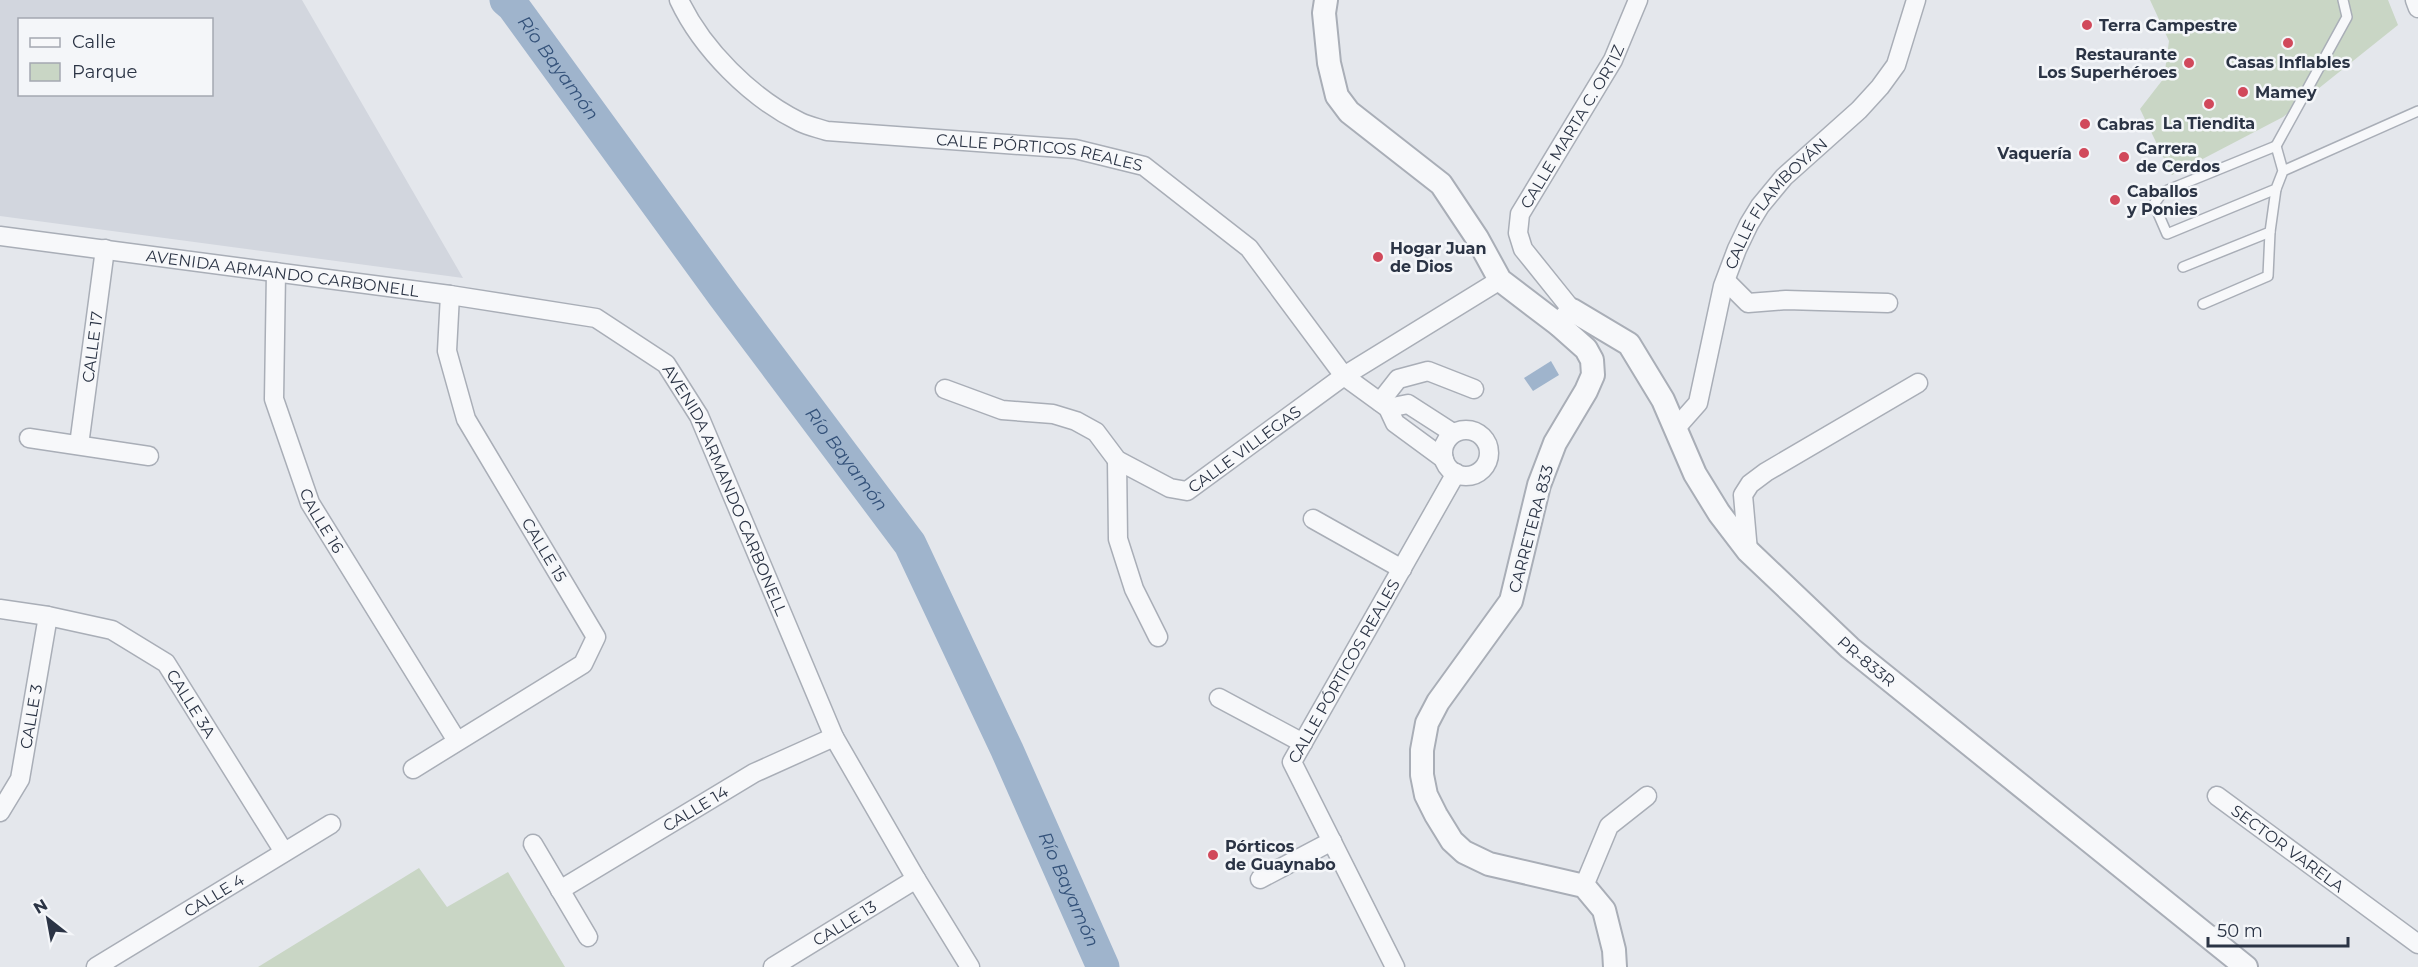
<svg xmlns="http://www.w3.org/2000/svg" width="2418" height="967" viewBox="0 0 2418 967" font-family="Montserrat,sans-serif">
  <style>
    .built { fill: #d2d6de; fill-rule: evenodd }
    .green { fill: #c9d6c5 }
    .water { fill: #9fb4cc }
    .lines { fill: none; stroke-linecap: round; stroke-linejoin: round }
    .river { stroke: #9fb4cc; stroke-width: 33 }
    .service-casing { stroke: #a9aeb7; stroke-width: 12 }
    .minor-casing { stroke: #a9aeb7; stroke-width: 21 }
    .tertiary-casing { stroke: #a9aeb7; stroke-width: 26 }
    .service { stroke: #f7f8fa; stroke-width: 9 }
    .minor { stroke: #f7f8fa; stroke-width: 18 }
    .tertiary { stroke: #f7f8fa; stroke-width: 22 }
    .poi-dot { fill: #d1495b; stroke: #f4f6f9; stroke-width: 2 }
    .labels { text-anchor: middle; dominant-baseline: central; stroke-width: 5; stroke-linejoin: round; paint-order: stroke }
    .poi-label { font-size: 16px; font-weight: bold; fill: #2b3445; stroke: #f4f6f9; text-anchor: start }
    .street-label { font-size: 16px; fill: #2b3445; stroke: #f4f6f9 }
    .water-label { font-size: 18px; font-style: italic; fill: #34527a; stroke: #f4f6f9 }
  </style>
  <rect width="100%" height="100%" fill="#e4e7ec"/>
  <path class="built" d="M0 0H302L463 278 0 216ZM20 20H212V94H20Z"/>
  <g class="green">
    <polygon points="2150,0 2388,0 2398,25 2283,117 2172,175 2140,109 2164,78 2169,41"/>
    <polygon points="419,868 447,907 508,872 565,967 258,967"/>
  </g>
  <polygon class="water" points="1551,361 1559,375 1533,391 1524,378"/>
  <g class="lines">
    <path class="river" id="s1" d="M506 0 513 6 724 296 910 544 1007 750 1103 967"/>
    <g class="service-casing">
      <g id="service">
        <polyline points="2276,146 2347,17 2343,0"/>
        <polyline points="2283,171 2276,146 2163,192 2154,204 2167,234 2276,189 2283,171 2418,111"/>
        <polyline points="2183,267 2270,232 2276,189"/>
        <polyline points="2203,304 2268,276 2270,232"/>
      </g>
    </g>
    <g class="minor-casing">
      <g id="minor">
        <path id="s2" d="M679 0C702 49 751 98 800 122 808 126 818 128 827 131L1075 149 1144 166 1249 248 1344 376 1388 408 1395 423 1444 459"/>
        <polyline points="2415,0 2418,8"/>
        <path id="s3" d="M0 236 450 295 596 318 666 364 699 416 834 737 916 879 970 967"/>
        <path id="s4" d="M276 272 274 399 310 503 457 741"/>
        <polyline points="1726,281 1748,303 1786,300 1888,303"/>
        <path id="s5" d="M1572 310 1523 249 1518 233 1520 214 1613 60 1638 0"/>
        <path id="s6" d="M945 389 1002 410 1053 414 1076 421 1096 432 1117 460 1170 488 1187 491 1344 376 1500 280"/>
        <polyline points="1380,402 1398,379 1428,371 1474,389"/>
        <polyline points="1388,408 1408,404 1453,433"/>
        <path id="s7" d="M1675 429 1698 403 1723 286 1737 249 1749 224 1760 206 1784 177 1859 110 1880 87 1896 65 1916 0"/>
        <circle cx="1466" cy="453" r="23"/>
        <polyline points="29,438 149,456"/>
        <path id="s8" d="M79 445 105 249"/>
        <polyline points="1117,460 1118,539 1134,589 1158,637"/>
        <polyline points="1313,519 1402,569"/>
        <polyline points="1748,551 1743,495 1750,484 1766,472 1918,383"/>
        <path id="s9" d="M0 609 48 616 112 630 166 663 284 852"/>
        <polyline points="1219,698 1303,743"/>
        <polyline points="413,769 583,664 596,637 466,419 447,351 450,295"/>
        <path id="s10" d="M2217 796 2418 944"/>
        <path id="s11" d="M0 812 20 779 48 616"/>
        <polyline points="533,844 588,937"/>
        <polyline points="1260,879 1332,841"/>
        <polyline points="1584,886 1609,826 1647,796"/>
        <path id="s12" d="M560 890 754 773 834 737"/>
        <path id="s13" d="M96 967 331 824"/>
        <path id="s14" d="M773 967 916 879"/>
        <path id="s15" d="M1395 967 1292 762 1456 473"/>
      </g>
    </g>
    <g class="tertiary-casing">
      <g id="tertiary">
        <polyline points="1326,0 1324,13 1329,63 1337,96 1349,112 1441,184 1477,238 1500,280 1559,325 1586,349 1592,360 1593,375 1586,391 1555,443 1539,485 1511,601 1438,702 1427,723 1422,750 1422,775 1426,795 1436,815 1452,841 1464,852 1489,864 1584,886 1604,910 1614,950 1615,967"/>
        <path id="s16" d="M1559 325 1572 310 1629 344 1663 400 1695 474 1719 513 1748 551 1850 648 2246 967"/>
      </g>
    </g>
    <use href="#service" class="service"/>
    <use href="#minor" class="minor"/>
    <use href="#tertiary" class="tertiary"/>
  </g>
  <g class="poi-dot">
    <circle cx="2087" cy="25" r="6"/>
    <circle cx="2288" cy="43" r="6"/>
    <circle cx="2189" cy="63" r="6"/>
    <circle cx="2243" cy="92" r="6"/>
    <circle cx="2209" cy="104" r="6"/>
    <circle cx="2085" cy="124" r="6"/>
    <circle cx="2084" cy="153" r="6"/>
    <circle cx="2124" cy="157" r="6"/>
    <circle cx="2115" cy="200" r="6"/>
    <circle cx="1378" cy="257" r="6"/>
    <circle cx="1213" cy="855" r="6"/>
  </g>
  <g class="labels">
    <g class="poi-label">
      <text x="2099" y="25">Terra Campestre</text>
      <text x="2177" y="54" text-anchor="end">Restaurante<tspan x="2177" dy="18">Los Superhéroes</tspan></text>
      <text x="2288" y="62" text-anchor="middle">Casas Inflables</text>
      <text x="2255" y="92">Mamey</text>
      <text x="2209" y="123" text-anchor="middle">La Tiendita</text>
      <text x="2097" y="124">Cabras</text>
      <text x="2136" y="148">Carrera<tspan x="2136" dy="18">de Cerdos</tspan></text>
      <text x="2072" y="153" text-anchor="end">Vaquería</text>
      <text x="2127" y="191">Caballos<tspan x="2127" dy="18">y Ponies</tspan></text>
      <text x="1390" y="248">Hogar Juan<tspan x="1390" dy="18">de Dios</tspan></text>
      <text x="1225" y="846">Pórticos<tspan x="1225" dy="18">de Guaynabo</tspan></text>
    </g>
    <g class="street-label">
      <text stroke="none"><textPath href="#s5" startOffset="216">CALLE MARTA C. ORTIZ</textPath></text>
      <text stroke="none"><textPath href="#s2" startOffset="417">CALLE PÓRTICOS REALES</textPath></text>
      <text stroke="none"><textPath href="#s7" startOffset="254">CALLE FLAMBOYÁN</textPath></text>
      <text stroke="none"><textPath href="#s3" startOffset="285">AVENIDA ARMANDO CARBONELL</textPath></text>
      <text stroke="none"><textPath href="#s8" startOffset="99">CALLE 17</textPath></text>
      <text stroke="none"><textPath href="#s6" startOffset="342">CALLE VILLEGAS</textPath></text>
      <text stroke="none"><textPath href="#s3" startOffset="825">AVENIDA ARMANDO CARBONELL</textPath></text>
      <text stroke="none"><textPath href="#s4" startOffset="258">CALLE 16</textPath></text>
      <text transform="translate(1531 529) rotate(-75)">CARRETERA 833</text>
      <text transform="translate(544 550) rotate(59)">CALLE 15</text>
      <text stroke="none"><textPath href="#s16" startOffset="488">PR-833R</textPath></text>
      <text stroke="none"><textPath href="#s15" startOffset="334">CALLE PÓRTICOS REALES</textPath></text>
      <text stroke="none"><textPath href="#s9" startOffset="225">CALLE 3A</textPath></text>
      <text stroke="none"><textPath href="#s11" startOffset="102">CALLE 3</textPath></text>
      <text stroke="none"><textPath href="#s12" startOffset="158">CALLE 14</textPath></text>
      <text stroke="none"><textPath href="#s10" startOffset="88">SECTOR VARELA</textPath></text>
      <text stroke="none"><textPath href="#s13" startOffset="138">CALLE 4</textPath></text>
      <text stroke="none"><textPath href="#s14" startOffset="84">CALLE 13</textPath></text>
    </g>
    <g class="water-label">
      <text stroke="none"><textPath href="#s1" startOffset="86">Río Bayamón</textPath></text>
      <text stroke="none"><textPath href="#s1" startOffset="572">Río Bayamón</textPath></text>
      <text stroke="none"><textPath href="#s1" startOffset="1058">Río Bayamón</textPath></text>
    </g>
  </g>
  <rect x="18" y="18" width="195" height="78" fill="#f4f6f9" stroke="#a4a8b1" stroke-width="1.5"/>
  <rect x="30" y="38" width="30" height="9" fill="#f7f8fa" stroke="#a4a8b1" stroke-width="1.5"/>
  <text x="72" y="48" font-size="18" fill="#2b3445">Calle</text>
  <rect x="30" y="63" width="30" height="18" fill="#c9d6c5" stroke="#a4a8b1" stroke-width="1.5"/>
  <text x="72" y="78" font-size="18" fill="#2b3445">Parque</text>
  <g transform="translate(48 919) rotate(329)" stroke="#f4f6f9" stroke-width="4.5" paint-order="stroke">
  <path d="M0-4.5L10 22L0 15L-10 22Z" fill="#2b3445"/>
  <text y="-9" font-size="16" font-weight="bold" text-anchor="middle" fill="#2b3445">N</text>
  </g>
  <path d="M2208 937v9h140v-9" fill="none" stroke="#2b3445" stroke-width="3"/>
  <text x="2217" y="937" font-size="18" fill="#2b3445" stroke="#f4f6f9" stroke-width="4.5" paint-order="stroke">50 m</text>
</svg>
